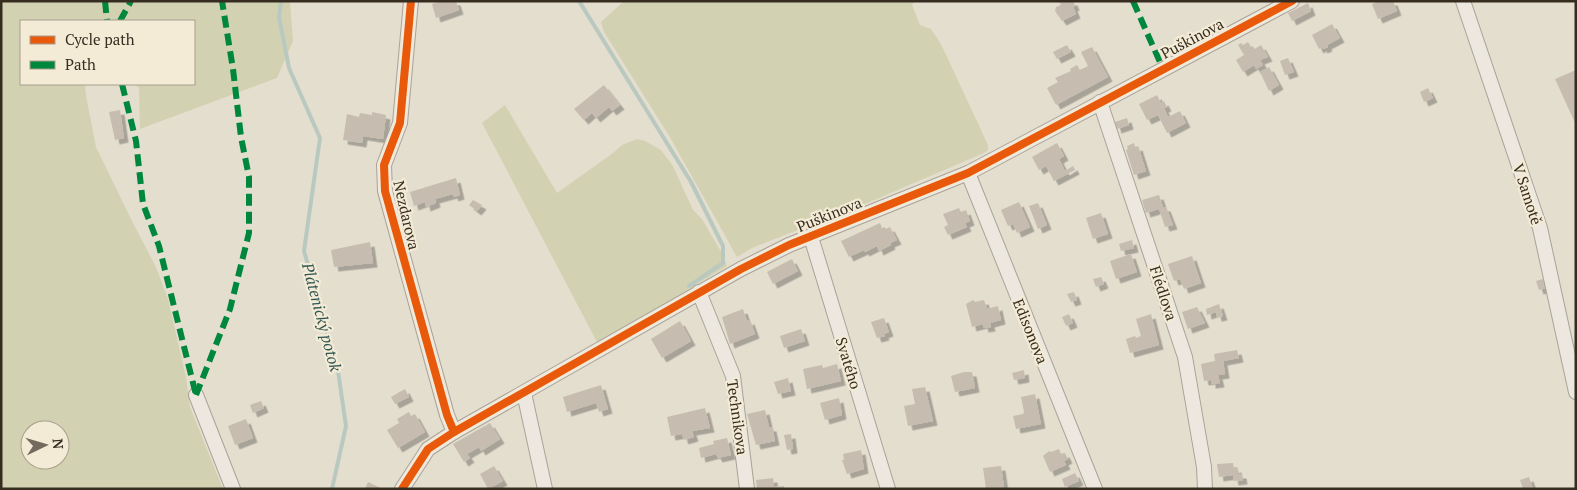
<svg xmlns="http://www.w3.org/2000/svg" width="1577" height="490" viewBox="0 0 1577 490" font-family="'PT Serif',serif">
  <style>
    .green { fill: #d2d2b2; fill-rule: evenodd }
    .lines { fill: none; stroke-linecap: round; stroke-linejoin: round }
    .stream { stroke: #bac9c0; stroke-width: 4 }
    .building { fill: #c7bcb0; filter: url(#shadow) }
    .street-casing { stroke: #a9a397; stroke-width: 16 }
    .street { stroke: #ece8e0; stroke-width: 14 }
    .quiet { stroke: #00873e; stroke-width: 6; stroke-dasharray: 12 6; stroke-linecap: butt }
    .cycleway-casing { stroke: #f3ebd6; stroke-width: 11 }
    .cycleway { stroke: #e8590c; stroke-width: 8 }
    .labels { text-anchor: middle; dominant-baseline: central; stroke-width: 4.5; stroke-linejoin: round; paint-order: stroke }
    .street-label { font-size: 15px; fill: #372c20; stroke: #f3ebd6 }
    .water-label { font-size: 16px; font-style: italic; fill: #305654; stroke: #f3ebd6 }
  </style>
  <defs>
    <filter id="shadow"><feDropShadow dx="4.5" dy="4.5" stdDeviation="0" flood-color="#0004"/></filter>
  </defs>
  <rect width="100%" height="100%" fill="#e4decf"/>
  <g class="green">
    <path d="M1 1H290L293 41 277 78 140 129 139 88 135 84H194V21H83L80 19 81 21H21V84H85L86 96 96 147 132 221 156 267 168 299 186 377 190 407 223 489H1ZM30 430H60V460H30Z"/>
    <polygon points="624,1 915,1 912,5 920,25 931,29 941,44 988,145 988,150 984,153 872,201 752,248 737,257 671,139 604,32 601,22"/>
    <polygon points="505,105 557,193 613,153 622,145 637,139 645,141 661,150 673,166 693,210 702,219 723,255 727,266 598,344 482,123"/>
  </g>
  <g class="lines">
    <g class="stream">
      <polyline points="281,1 279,17 289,68 320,138 304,251 338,371 346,426 332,489"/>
      <polyline points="579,1 691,182 723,246 723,263 689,286"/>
    </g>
  </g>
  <g class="building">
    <polygon points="442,1 456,1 459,10 436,18 432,4"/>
    <polygon points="1059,1 1073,1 1075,6 1073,7 1076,14 1062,21 1055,11 1056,7 1061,5"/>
    <polygon points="1379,1 1393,1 1397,11 1378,19 1372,4"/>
    <polygon points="1308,3 1311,11 1292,21 1288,13"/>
    <polygon points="1332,24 1340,38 1327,45 1328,47 1323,49 1322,47 1319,49 1312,35"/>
    <polygon points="1248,42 1253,50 1261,45 1268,57 1260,60 1263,65 1256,69 1254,65 1243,72 1236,60 1244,55 1238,45 1241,43 1243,45"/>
    <polygon points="1067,45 1071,52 1057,59 1053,52"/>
    <polygon points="1092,47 1108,77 1056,105 1047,88 1058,82 1055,78 1071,71 1070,69 1077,65 1080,70 1088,66 1081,52"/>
    <polygon points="1288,58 1294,72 1285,75 1280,61"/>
    <polygon points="1269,67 1279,85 1269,91 1260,72"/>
    <polygon points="1576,70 1576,125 1555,79"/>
    <polygon points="604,85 620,105 612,111 609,107 596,118 592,113 584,120 574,109"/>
    <polygon points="1428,88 1433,98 1424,102 1420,92"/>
    <polygon points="1157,95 1161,103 1164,101 1167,107 1164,108 1168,117 1180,111 1186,123 1167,133 1158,115 1147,120 1139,104"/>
    <polygon points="120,110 124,138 115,140 109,112"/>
    <polygon points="372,112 386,115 383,139 363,136 362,143 343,140 347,114 359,117 360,113 372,115"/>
    <polygon points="1127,118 1129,125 1117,129 1115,122"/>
    <polygon points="1057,143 1064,156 1059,159 1065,171 1073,166 1075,170 1054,181 1046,166 1039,170 1032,157"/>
    <polygon points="1134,143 1135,147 1138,146 1146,171 1134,175 1126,150 1128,149 1127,146"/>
    <polygon points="456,178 460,195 454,197 453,194 435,199 436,203 426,207 425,202 414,206 410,192"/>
    <polygon points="1159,195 1163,207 1166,207 1173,225 1165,227 1159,209 1146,213 1142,200"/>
    <polygon points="473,200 482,205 477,211 469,205"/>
    <polygon points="1019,202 1030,227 1017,233 1013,224 1008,226 1001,210"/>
    <polygon points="1038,203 1047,225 1038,229 1029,206"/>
    <polygon points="959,208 961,212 966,210 970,221 965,223 967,227 948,235 944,227 948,225 943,214"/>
    <polygon points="1101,213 1108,234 1093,239 1086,218"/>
    <polygon points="880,223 883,230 890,227 897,240 890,243 891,245 879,251 877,246 865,252 864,250 849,257 841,241"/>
    <polygon points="1132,240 1134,248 1121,251 1119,244"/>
    <polygon points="370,242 373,263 334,267 331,250"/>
    <polygon points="1131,254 1137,272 1116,279 1110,261"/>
    <polygon points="1192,256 1201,283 1184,289 1180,279 1174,281 1168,264"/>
    <polygon points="792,259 798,271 773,284 767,272"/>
    <polygon points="1101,277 1104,284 1096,287 1093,279"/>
    <polygon points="1543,279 1546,288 1539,290 1536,281"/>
    <polygon points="1074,292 1077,300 1071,302 1067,294"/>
    <polygon points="973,300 975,302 984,300 987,309 998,306 1001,320 990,323 991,327 984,328 983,324 972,327 966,304"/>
    <polygon points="1219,304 1223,316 1217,317 1216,312 1207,315 1206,309"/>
    <polygon points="1197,307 1205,323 1188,329 1182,312"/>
    <polygon points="743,309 747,321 750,320 755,334 730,344 722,317"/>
    <polygon points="1069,314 1073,323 1066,326 1062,317"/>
    <polygon points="1151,314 1159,345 1130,353 1126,339 1135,336 1136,338 1141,336 1136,319"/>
    <polygon points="884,318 889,332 884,334 885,336 877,338 871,322"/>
    <polygon points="680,321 691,341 662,358 651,339"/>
    <polygon points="801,329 805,341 784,348 780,336"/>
    <polygon points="1237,350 1239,358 1223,361 1225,374 1218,375 1220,383 1211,384 1211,380 1204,381 1201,364 1215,361 1214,354"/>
    <polygon points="837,364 841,381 807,389 803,369 822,365 823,368"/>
    <polygon points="1024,370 1025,378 1014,380 1012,373"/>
    <polygon points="964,372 972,372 975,388 955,392 951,376"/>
    <polygon points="788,378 791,391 778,394 774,382"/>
    <polygon points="601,385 608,409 599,412 596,403 567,412 563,397"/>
    <polygon points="925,387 933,421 908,426 904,406 915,404 912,389"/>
    <polygon points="405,389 409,397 395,404 391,397"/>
    <polygon points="1035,394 1041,424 1016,429 1013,416 1023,414 1024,412 1021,397"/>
    <polygon points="839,398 842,415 825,420 820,403"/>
    <polygon points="261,401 264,408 253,413 250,405"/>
    <polygon points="705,408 710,428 692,431 694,437 684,440 682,434 671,436 667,417"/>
    <polygon points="765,410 769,427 772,427 775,441 756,445 747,414"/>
    <polygon points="409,412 411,416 415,414 425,432 398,448 387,430 399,423 397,419"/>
    <polygon points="246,419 253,438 235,445 228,426"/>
    <polygon points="490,423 500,439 481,451 479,447 467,454 470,458 464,462 453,444"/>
    <polygon points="791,434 793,449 787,450 784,435"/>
    <polygon points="727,438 731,455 718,458 716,454 701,458 699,448 714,444 713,441"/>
    <polygon points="1059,449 1061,454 1065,453 1068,459 1064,461 1066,465 1050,472 1043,456 1049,451 1051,452"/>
    <polygon points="861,450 864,469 847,474 842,460 844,460 843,454"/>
    <polygon points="1233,463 1234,469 1237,468 1238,474 1242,474 1243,480 1234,481 1233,475 1219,477 1217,464"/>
    <polygon points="494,466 503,481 488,489 480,474"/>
    <polygon points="1001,466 1004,487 986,489 983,468"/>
    <polygon points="1075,473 1079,481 1065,487 1062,479"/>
    <polygon points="1529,477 1533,489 1523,489 1520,480"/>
    <polygon points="773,478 774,487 784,486 784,489 757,489 756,480"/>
    <polygon points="368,482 383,489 365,489"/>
  </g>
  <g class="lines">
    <g class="street-casing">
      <g id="street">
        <polyline points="411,1 400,123 384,165 385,191 447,415 454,432"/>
        <polyline points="1463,1 1540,228 1576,392"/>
        <polyline points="1100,102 1185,357 1204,467 1205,489"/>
        <polyline points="968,173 1095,489"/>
        <polyline points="811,237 888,489"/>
        <polyline points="699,292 733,376 747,489"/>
        <polyline points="524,393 545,489"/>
        <polyline points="196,395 233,489"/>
        <polyline points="402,489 428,449 454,432 741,269 789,245 968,173 1292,1"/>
      </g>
    </g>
    <use href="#street" class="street"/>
    <g class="quiet">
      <polyline points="105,1 107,21"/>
      <polyline points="1133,1 1163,69"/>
      <polyline points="120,21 131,1"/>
      <polyline points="122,84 136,141 143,204 159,246 196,395"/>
      <polyline points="196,395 230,309 249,233 249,177 241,137 233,69 222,1"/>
    </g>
    <g class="cycleway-casing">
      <g id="cycleway">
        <polyline points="411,1 400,123 384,165 385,191 447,415 454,432"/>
        <polyline points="402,489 428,449 454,432 741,269 789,245 968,173 1292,1"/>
      </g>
    </g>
    <use href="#cycleway" class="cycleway"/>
  </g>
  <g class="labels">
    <g class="street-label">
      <text transform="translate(1192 38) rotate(-28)">Puškinova</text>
      <text transform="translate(1528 194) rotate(72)">V Samotě</text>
      <text transform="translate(829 214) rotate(-22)">Puškinova</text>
      <text transform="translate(407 215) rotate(77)">Nezdarova</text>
      <text transform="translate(1164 293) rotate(72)">Flédlova</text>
      <text transform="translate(1031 331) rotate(68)">Edisonova</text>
      <text transform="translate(849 363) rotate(73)">Svatého</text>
      <text transform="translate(738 417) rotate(82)">Technikova</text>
    </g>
    <g class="water-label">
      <text transform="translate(322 317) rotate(75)">Plátenický potok</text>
    </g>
  </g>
  <rect width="1577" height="490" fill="none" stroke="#372c20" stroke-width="5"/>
  <rect x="20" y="20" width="175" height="65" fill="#f3ebd6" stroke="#a89f8d"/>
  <rect x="30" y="36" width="25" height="8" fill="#e8590c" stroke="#a89f8d"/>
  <text x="65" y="45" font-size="15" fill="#372c20">Cycle path</text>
  <rect x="30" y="61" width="25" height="8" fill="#00873e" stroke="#a89f8d"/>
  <text x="65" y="70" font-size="15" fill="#372c20">Path</text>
  <g transform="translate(45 445) rotate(85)"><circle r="24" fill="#f3ebd6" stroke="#a89f8d"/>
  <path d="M0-4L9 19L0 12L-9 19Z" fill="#746a5d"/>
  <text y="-8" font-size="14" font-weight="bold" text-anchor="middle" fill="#372c20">N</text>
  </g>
</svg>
